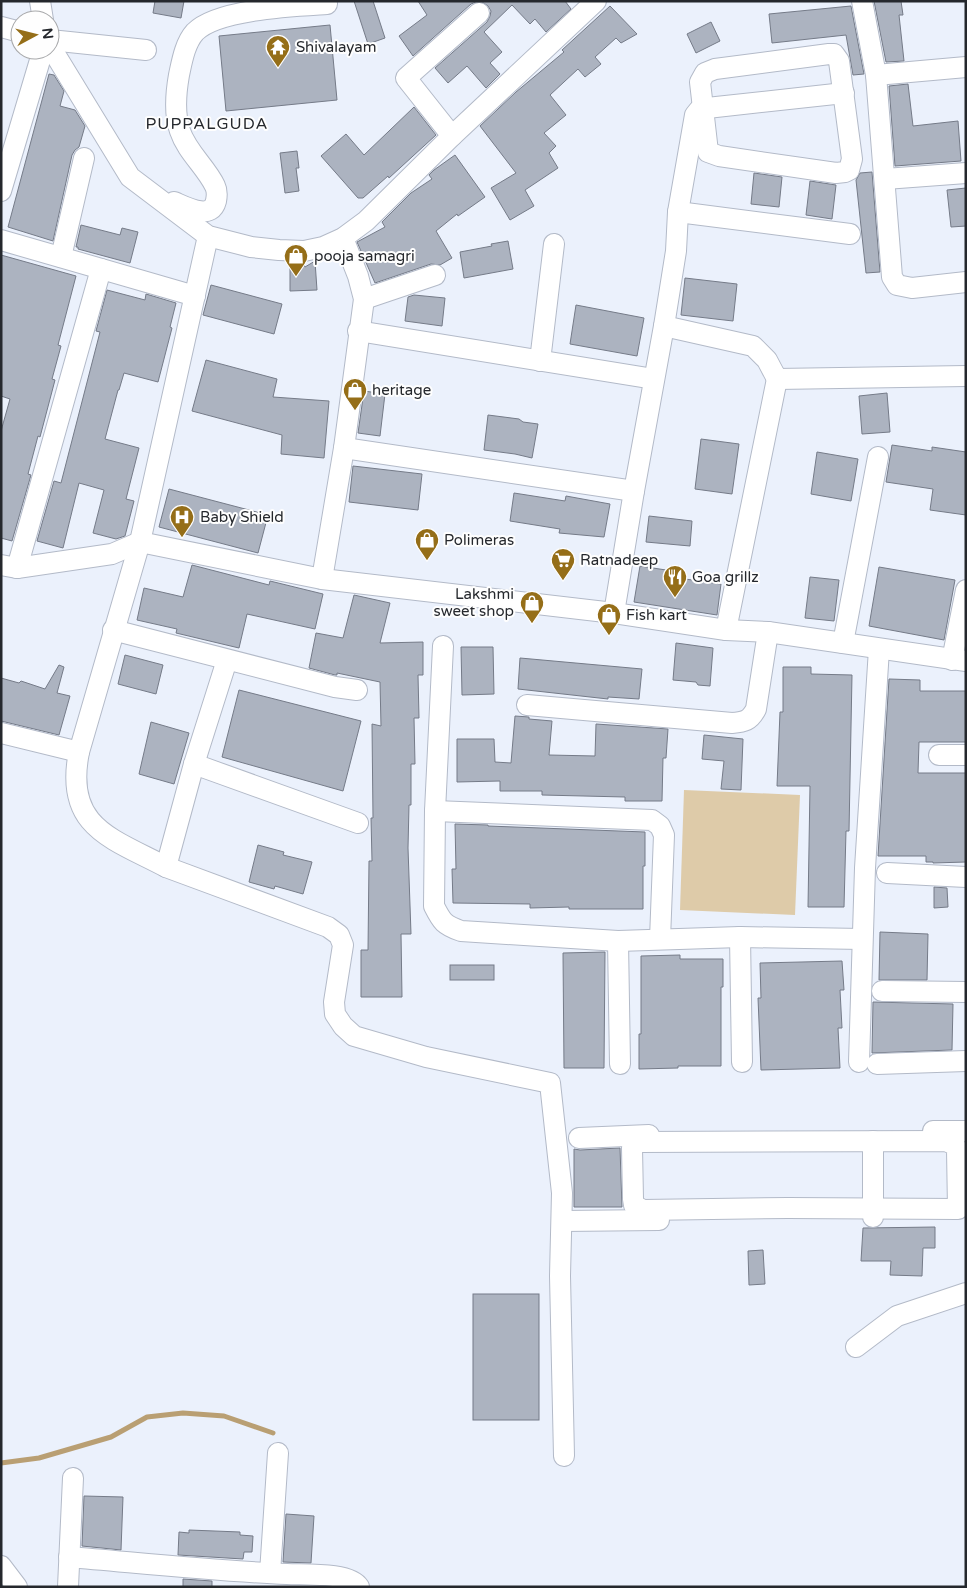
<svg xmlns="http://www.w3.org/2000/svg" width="967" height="1588" viewBox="0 0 967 1588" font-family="'Varela Round',sans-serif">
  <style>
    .green { fill: #decba9 }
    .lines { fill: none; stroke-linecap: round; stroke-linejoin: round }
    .stream { stroke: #b99f73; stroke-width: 5 }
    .building { fill: #acb3c0; stroke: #757b88 }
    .street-casing { stroke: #b3bac8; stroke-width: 22 }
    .street { stroke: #fff; stroke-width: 20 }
    .labels { text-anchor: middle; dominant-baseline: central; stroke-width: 4; stroke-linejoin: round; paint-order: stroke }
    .poi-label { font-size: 15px; fill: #25282d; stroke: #fefefe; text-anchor: start }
    .neighbourhood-label { font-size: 16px; letter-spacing: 1px; fill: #25282d; stroke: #fefefe }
  </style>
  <rect width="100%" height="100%" fill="#ebf1fc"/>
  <polygon class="green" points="684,790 800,795 795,915 680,910"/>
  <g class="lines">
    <polyline class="stream" points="1,1463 39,1458 111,1437 147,1417 183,1413 224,1416 273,1433"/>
  </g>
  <g class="building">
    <polygon points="155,1 184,1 181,18 153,13"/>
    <polygon points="354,1 373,1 385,38 368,44"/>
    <polygon points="418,1 565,1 571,9 546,32 535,19 530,24 512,5 484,32 502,52 490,63 500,74 486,88 467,66 448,83 435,68 487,22 490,16 491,11 488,6 482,2 476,2 471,4 413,56 399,36 427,15"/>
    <polygon points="874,1 901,1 903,15 899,15 904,61 886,62"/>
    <polygon points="610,6 637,34 621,43 616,38 595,57 601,64 585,77 578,69 550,95 566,115 544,133 556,146 549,153 558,168 525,190 534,206 510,220 491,188 516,173 480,126 516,92 564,52 562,50"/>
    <polygon points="851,6 864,74 853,75 846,35 772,43 769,14"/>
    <polygon points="711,22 720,41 696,53 687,34"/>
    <polygon points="330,25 337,100 226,111 219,36"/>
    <polygon points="49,74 54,75 64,91 60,106 75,110 85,126 79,147 75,150 72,155 53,241 8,227"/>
    <polygon points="908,84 913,126 958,121 961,161 895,166 889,86"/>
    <polygon points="414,107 436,135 389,178 388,176 363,198 358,198 321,156 346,134 364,155"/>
    <polygon points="297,151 299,168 296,168 299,191 285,193 280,153"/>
    <polygon points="455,155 485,197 458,216 457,214 436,231 452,258 440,265 431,264 375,283 357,242 385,227 382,222 411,193 432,179 429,175 434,170"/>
    <polygon points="872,172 880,272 866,273 856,180 860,173"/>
    <polygon points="754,173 782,177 779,207 751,204"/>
    <polygon points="810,181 836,185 832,219 806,215"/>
    <polygon points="966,188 966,226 951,227 947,190"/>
    <polygon points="81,225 120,235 122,228 138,232 130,263 78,249 78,247 76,247"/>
    <polygon points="508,241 513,269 464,278 460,252 492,246 491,244"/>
    <polygon points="1,255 76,276 58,345 61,346 52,379 55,380 40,437 38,436 28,474 31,475 12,541 1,538 1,431 10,399 1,396"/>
    <polygon points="315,261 317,290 290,291 290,267 304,265 305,267"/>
    <polygon points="685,278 737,284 733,321 681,315"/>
    <polygon points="211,285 282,304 274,334 203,315"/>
    <polygon points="107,290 145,300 146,294 176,303 170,327 172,328 158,382 124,373 119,390 118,390 105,439 139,448 126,499 134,501 125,536 116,539 93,533 104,490 79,483 63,548 37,541 54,481 61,483 100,332 96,331"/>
    <polygon points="414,295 445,298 442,326 405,321 408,297"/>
    <polygon points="576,305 644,318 637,356 570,344"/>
    <polygon points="206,360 277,379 273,397 329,401 324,458 281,454 282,435 192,411"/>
    <polygon points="364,391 385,394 380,436 358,433"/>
    <polygon points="887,393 890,432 862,434 859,396"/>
    <polygon points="488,415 519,419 523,422 538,424 532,458 515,454 484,450"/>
    <polygon points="701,439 739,444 732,494 695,489"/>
    <polygon points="892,445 932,451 932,447 966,452 966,515 930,510 933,489 886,482"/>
    <polygon points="817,452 858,459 851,501 811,494"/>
    <polygon points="353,466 422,474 418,510 349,502"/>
    <polygon points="169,489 268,515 258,553 159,527"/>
    <polygon points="514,493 565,501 566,496 610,504 604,537 559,533 560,529 510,521"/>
    <polygon points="649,516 692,521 690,546 646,542"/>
    <polygon points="192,565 269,585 270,581 323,594 315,629 247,614 239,648 176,633 177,629 137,620 144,588 183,597"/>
    <polygon points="640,566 679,572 678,578 721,584 717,615 634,602"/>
    <polygon points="879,567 955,580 944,640 869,626"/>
    <polygon points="810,577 839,580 834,621 805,618"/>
    <polygon points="354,595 390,603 380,643 423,642 423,675 418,675 419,718 414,718 415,764 411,764 411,805 409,805 408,848 411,934 401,934 402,997 361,997 361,950 368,950 369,861 372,861 371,818 373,818 372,724 381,726 380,682 337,673 337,675 335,675 309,668 316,633 343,638"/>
    <polygon points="676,643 713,648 710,686 698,685 696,682 673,680"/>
    <polygon points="461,647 493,647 494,694 462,695"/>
    <polygon points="125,655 163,665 156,694 118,684"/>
    <polygon points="520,658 642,669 639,699 608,697 608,699 518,689"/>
    <polygon points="59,665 64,667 57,693 70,696 59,735 1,721 1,678 19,683 21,681 45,689"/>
    <polygon points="783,667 811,667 811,674 852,675 849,831 846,831 844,907 808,907 810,786 777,786 780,712 783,712"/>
    <polygon points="889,679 920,680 920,691 966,691 966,742 919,742 918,773 966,773 966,862 933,863 933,862 926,862 926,856 878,856"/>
    <polygon points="239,690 361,721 343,791 222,757"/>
    <polygon points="515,716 529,717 529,719 552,721 549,755 595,756 596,724 668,729 666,758 663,758 662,801 625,801 625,797 542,795 542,791 500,791 500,781 457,782 457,739 494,739 495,762 511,763"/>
    <polygon points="151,722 189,733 174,784 139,774"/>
    <polygon points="704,735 743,739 741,790 721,789 724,761 702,759"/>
    <polygon points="455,824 488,825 488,826 645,832 645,866 643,866 643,909 569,909 569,907 530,908 530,904 453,903 452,869 456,869"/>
    <polygon points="258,845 284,852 283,855 312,862 303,894 275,886 274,889 249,882"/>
    <polygon points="934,887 947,888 948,907 934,908"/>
    <polygon points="880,932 928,934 927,980 879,980"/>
    <polygon points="605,952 604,1068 564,1068 563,953"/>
    <polygon points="680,955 680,959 723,959 723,987 721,987 721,1066 678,1066 678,1068 639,1069 639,1034 641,1034 641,956"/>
    <polygon points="842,961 844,990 840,990 842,1028 838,1028 840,1068 761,1070 758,998 761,998 760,963"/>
    <rect x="450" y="965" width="44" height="15"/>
    <polygon points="873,1002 953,1004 952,1050 872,1053"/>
    <polygon points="620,1148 622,1207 574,1207 574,1149 580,1150"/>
    <polygon points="935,1227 935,1248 923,1248 922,1276 890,1275 891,1261 861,1261 863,1228"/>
    <polygon points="763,1250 765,1284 749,1285 748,1251"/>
    <rect x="473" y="1294" width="66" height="126"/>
    <polygon points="84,1496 123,1497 121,1550 82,1546"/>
    <polygon points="286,1514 314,1516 311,1563 283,1562"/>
    <polygon points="189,1530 240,1532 240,1535 253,1536 252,1552 244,1552 243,1559 178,1555 179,1532 189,1533"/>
    <polygon points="183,1579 212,1581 212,1587 183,1587"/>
  </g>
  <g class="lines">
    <g class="street-casing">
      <g id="street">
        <polyline points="40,1 43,20"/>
        <polyline points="862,1 876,75 892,277 897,285 912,288 966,282"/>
        <polyline points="1,27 20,32"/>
        <polyline points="50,40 146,50"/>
        <polyline points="50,46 130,177 208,236 251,247 279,250 304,251 323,247 343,238 366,221 452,136 596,1"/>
        <polygon points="829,54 834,54 839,61 852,159 849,170 845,172 836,173 719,156 708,152 700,82 705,73 715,69"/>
        <polyline points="876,75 966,67"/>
        <polyline points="452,136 406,78 479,13"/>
        <polyline points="885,179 966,173"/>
        <polyline points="1,191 43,50"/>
        <path d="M174 202C186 207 211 221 216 201 217 196 217 190 215 186 206 167 187 152 180 131 174 114 176 92 179 75 182 61 185 43 195 32 217 9 296 6 327 4"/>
        <polyline points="678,212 850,234"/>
        <polyline points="1,240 195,296"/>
        <polyline points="61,257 84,158"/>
        <polyline points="364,299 435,275"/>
        <polyline points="664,326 753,346 767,360 777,379 966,376"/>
        <polyline points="358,331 654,379"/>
        <polyline points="540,361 554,244"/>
        <polyline points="344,448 634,491"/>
        <polyline points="1,565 17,568 112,554 140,542 322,579 614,613 726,630 768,632 966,661"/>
        <polyline points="17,568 101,269"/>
        <polyline points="322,579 344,448 364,299 358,276 343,238"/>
        <polyline points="614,613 634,491 664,326 676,251 678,212 695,115 699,110 707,108 844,93"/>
        <polyline points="113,630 335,687 357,690"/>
        <polyline points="726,630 777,379"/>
        <polyline points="843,643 878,457"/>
        <path d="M443 646 435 811 434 906C442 922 444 925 461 931L618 941 740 937 862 939"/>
        <polyline points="227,660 194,764 166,867 328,927 339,935 343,945 334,1002 335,1014 343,1026 354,1036 426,1057 550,1083 562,1193 560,1276 564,1456"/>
        <polyline points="952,660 966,590"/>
        <path d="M527 705 732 723C744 722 750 721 756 709L768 632"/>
        <polyline points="1,733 79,752 140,542 208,236"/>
        <path d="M79 752C64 827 111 838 166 867"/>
        <polyline points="939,755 966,755"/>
        <polyline points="194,764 358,823"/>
        <polyline points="435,811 652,820 660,826 664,835 660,939"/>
        <polyline points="887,873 966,877"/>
        <polyline points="740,937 742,1062"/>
        <polyline points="618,941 620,1064"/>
        <polyline points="882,991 966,992"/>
        <polyline points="859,1062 865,868 879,649"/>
        <polyline points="877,1064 966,1061"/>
        <polyline points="933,1131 966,1131"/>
        <polyline points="579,1138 649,1135"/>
        <polyline points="873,1141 873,1217"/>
        <polygon points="946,1141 955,1145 957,1150 958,1209 788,1208 643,1210 634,1205 633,1199 632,1148 634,1143 638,1142"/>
        <polyline points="562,1221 659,1220"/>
        <polyline points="856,1347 897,1316 966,1293"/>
        <path d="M69 1557C141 1563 214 1571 287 1574 304 1575 350 1572 359 1587"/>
        <polyline points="1,1566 17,1587"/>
        <polyline points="270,1573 278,1453"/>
        <polyline points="68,1587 73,1478"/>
      </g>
    </g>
    <use href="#street" class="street"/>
  </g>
  <defs>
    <g id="temple-pin" transform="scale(1.25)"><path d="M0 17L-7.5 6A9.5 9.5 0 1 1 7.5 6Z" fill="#956e18" stroke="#fefefe"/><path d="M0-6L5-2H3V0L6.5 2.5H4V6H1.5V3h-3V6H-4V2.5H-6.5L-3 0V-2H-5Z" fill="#fff"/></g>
    <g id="shop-pin" transform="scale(1.25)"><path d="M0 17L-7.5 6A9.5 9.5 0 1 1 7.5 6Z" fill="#956e18" stroke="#fefefe"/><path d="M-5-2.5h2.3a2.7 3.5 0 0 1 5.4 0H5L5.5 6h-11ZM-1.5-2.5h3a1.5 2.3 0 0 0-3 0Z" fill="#fff"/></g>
    <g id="hospital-pin" transform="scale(1.25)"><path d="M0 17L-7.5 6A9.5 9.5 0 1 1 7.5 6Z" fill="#956e18" stroke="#fefefe"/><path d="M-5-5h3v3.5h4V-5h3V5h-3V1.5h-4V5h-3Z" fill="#fff"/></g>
    <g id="supermarket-pin" transform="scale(1.25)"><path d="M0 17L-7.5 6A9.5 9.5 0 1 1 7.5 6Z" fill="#956e18" stroke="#fefefe"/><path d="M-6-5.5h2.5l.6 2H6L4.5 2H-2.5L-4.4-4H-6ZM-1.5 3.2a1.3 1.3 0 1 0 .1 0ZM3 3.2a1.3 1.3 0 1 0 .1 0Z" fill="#fff"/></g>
    <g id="restaurant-pin" transform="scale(1.25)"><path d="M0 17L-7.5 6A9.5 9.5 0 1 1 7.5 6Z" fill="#956e18" stroke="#fefefe"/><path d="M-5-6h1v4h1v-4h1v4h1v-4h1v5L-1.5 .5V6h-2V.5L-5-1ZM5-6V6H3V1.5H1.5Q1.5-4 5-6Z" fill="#fff"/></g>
  </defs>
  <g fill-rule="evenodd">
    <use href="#temple-pin" x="278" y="47"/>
    <use href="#shop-pin" x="296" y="256"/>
    <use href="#shop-pin" x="355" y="390"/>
    <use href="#hospital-pin" x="182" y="517"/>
    <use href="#shop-pin" x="427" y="540"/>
    <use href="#supermarket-pin" x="563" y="560"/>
    <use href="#restaurant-pin" x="675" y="577"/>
    <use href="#shop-pin" x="532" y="603"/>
    <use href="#shop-pin" x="609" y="615"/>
  </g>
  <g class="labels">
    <g class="poi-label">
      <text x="296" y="47">Shivalayam</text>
      <text x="314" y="256">pooja samagri</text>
      <text x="372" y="390">heritage</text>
      <text x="200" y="517">Baby Shield</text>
      <text x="444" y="540">Polimeras</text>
      <text x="580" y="560">Ratnadeep</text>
      <text x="692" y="577">Goa grillz</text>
      <text x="514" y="594" text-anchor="end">Lakshmi<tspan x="514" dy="17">sweet shop</tspan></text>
      <text x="626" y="615">Fish kart</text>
    </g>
    <g class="neighbourhood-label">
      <text x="207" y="124">PUPPALGUDA</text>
    </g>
  </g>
  <rect width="967" height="1588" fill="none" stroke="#25282d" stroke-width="5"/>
  <g transform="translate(35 35) rotate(83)"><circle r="24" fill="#fefefe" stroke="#a7a8aa"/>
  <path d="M0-4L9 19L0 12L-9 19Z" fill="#956e18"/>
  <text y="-8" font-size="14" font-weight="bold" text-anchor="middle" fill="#25282d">N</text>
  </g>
</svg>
